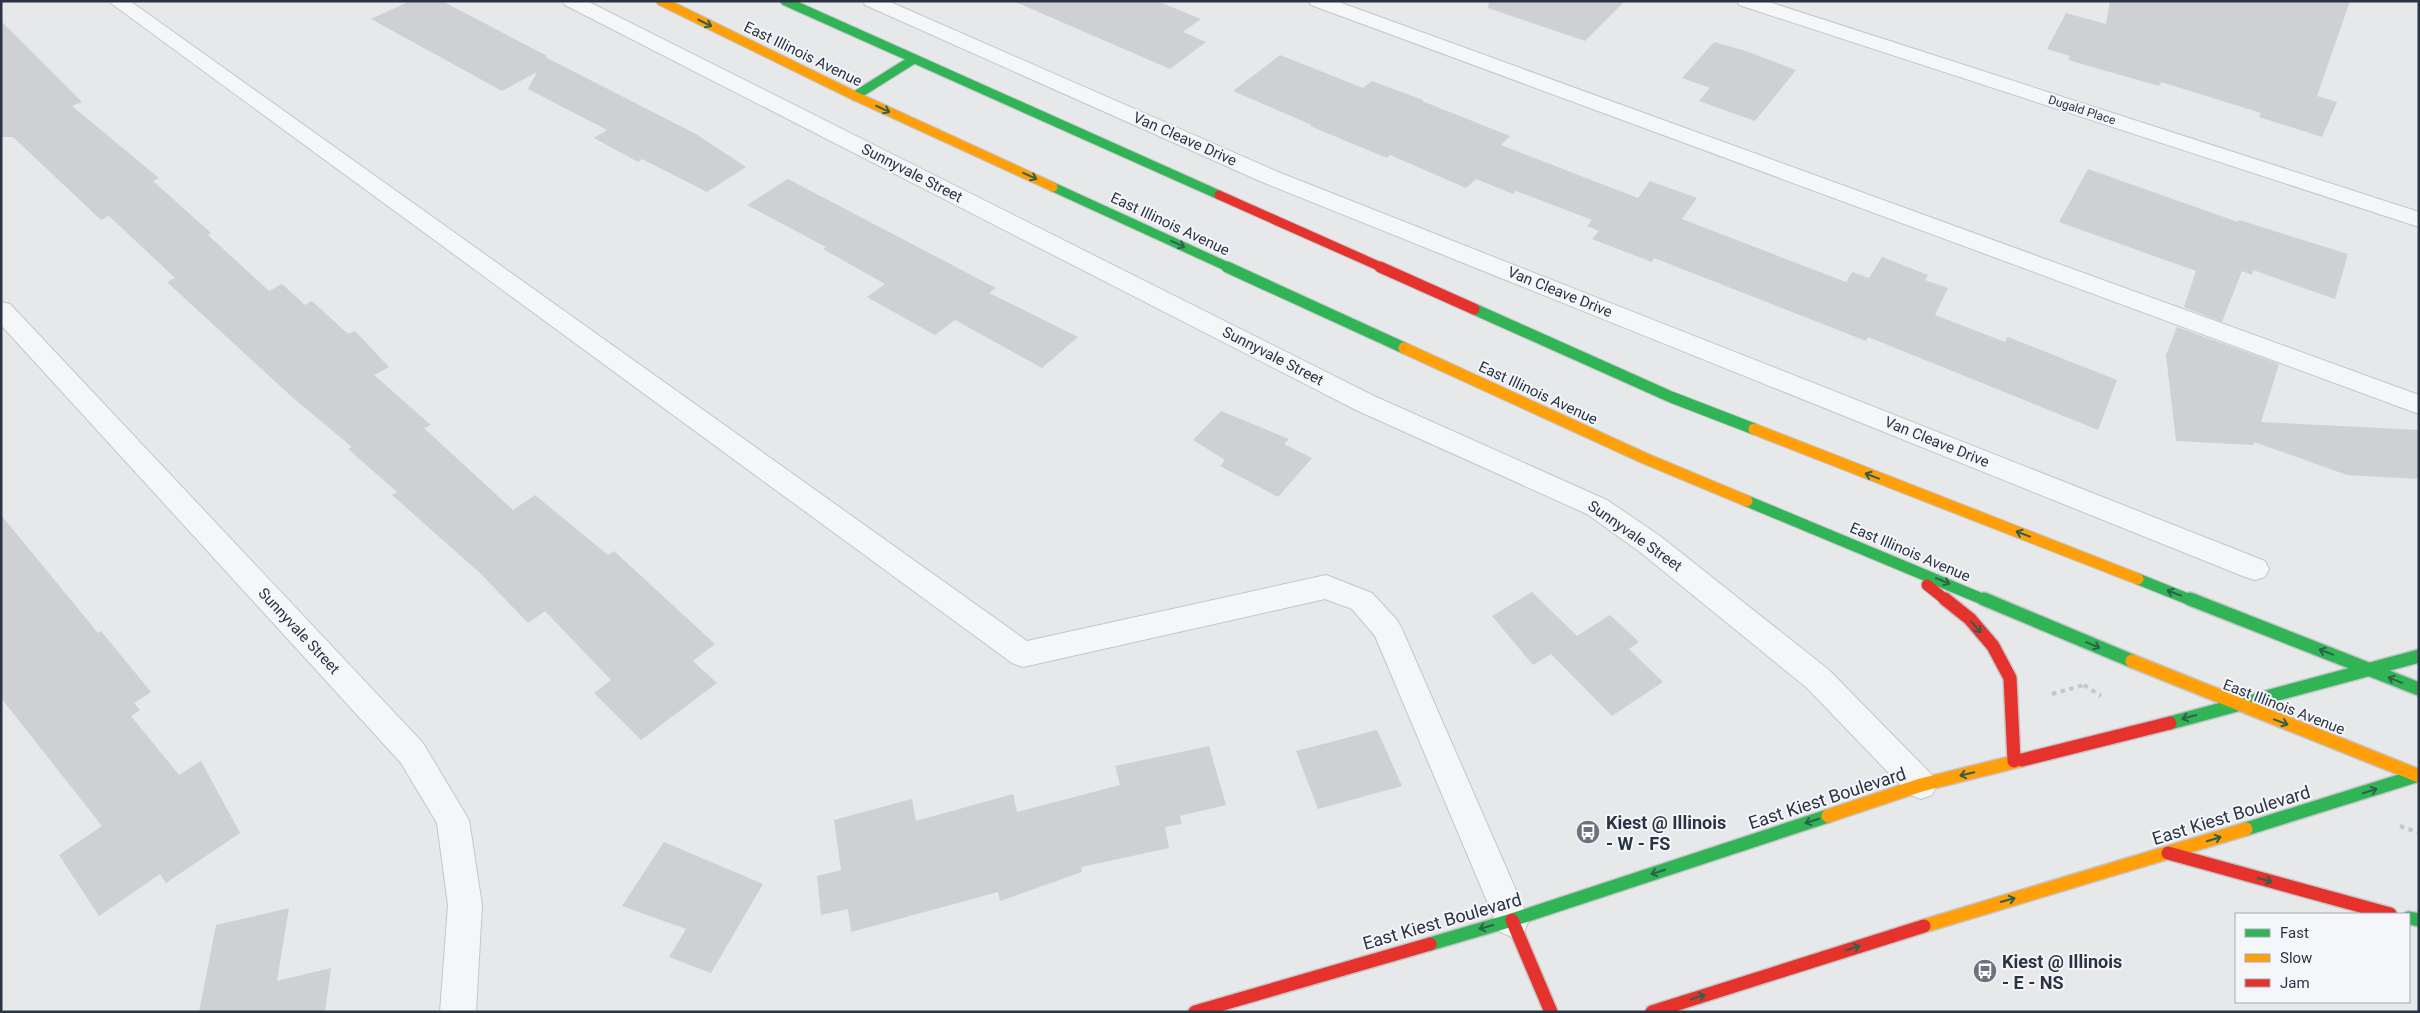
<svg xmlns="http://www.w3.org/2000/svg" width="2420" height="1013" viewBox="0 0 2420 1013" font-family="Roboto,sans-serif">
  <style>
    .building { fill: #ced0d3 }
    .lines { fill: none; stroke-linecap: round; stroke-linejoin: round }
    .lane-casing { stroke: #c4c6c8; stroke-width: 2 }
    .street-casing { stroke: #c4c6c8; stroke-width: 2 }
    .fast-far2-casing { stroke: #c4c6c8; stroke-width: 11 }
    .fast-far1-casing { stroke: #c4c6c8; stroke-width: 13 }
    .fast-casing { stroke: #c4c6c8; stroke-width: 16 }
    .slow-far2-casing { stroke: #c4c6c8; stroke-width: 11 }
    .slow-far1-casing { stroke: #c4c6c8; stroke-width: 13 }
    .slow-casing { stroke: #c4c6c8; stroke-width: 16 }
    .jam-far2-casing { stroke: #c4c6c8; stroke-width: 11 }
    .jam-far1-casing { stroke: #c4c6c8; stroke-width: 13 }
    .jam-casing { stroke: #c4c6c8; stroke-width: 16 }
    .path { stroke: #c5c6ca; stroke-width: 4; stroke-dasharray: 4.5 4.5; stroke-linecap: butt }
    .lane { fill: #f5f6f7; fill-rule: evenodd }
    .street { fill: #f5f6f7; fill-rule: evenodd }
    .fast-far2 { stroke: #30b455; stroke-width: 9 }
    .fast-far1 { stroke: #30b455; stroke-width: 11 }
    .fast { stroke: #30b455; stroke-width: 13 }
    .slow-far2 { stroke: #ff9f0a; stroke-width: 9 }
    .slow-far1 { stroke: #ff9f0a; stroke-width: 11 }
    .slow { stroke: #ff9f0a; stroke-width: 13 }
    .jam-far2 { stroke: #e5322d; stroke-width: 9 }
    .jam-far1 { stroke: #e5322d; stroke-width: 11 }
    .jam { stroke: #e5322d; stroke-width: 13 }
    .oneway { stroke: #2d614b }
    .labels { text-anchor: middle; dominant-baseline: central; stroke-width: 4; stroke-linejoin: round; paint-order: stroke }
    .far-street-label { font-size: 12px; fill: #2b3445; stroke: #f4f6f9 }
    .street-label { font-size: 15px; fill: #2b3445; stroke: #f4f6f9 }
    .near-street-label { font-size: 18px; fill: #2b3445; stroke: #f4f6f9 }
    .near-poi-label { font-size: 18px; font-weight: bold; fill: #2b3445; stroke: #f4f6f9; text-anchor: start }
  </style>
  <rect width="100%" height="100%" fill="#e6e8ea"/>
  <g class="building">
    <polygon points="410,1 442,1 547,56 545,57 696,134 746,167 707,192 642,159 638,162 594,138 607,130 528,89 537,72 502,91 371,19"/>
    <polygon points="1013,1 1157,1 1201,19 1183,32 1206,42 1170,69"/>
    <polygon points="1489,1 1625,1 1585,41 1488,8"/>
    <polygon points="2110,1 2350,1 2317,96 2337,102 2322,137 2259,117 2261,113 2161,82 2159,86 2068,60 2070,56 2047,49 2066,13 2106,24"/>
    <polygon points="1,21 82,102 72,106 159,178 153,181 211,233 208,235 269,291 282,284 305,305 312,301 348,334 355,331 389,367 374,375 431,425 424,428 513,510 535,495 608,555 614,551 715,644 693,661 717,683 641,740 594,693 611,680 545,611 528,623 481,574 392,495 397,492 348,449 352,447 292,397 167,282 175,278 109,216 101,220 13,137 1,137"/>
    <polygon points="1714,42 1746,51 1796,70 1755,121 1699,101 1710,88 1682,78"/>
    <polygon points="1280,55 1363,88 1372,81 1423,100 1422,101 1510,136 1501,145 1638,198 1650,181 1697,198 1682,219 1846,282 1852,272 1869,278 1882,257 1928,275 1925,280 1948,288 1935,315 2005,342 2008,337 2117,380 2098,430 1868,337 1866,341 1654,258 1652,262 1592,239 1599,231 1587,226 1592,220 1516,191 1513,194 1476,179 1466,188 1390,155 1387,158 1310,126 1312,125 1233,91"/>
    <polygon points="2088,169 2238,222 2239,220 2348,254 2335,299 2253,270 2252,275 2242,271 2222,322 2184,307 2196,271 2059,222"/>
    <polygon points="788,179 996,288 989,293 1078,337 1042,368 955,320 935,335 867,297 885,284 823,249 826,247 747,205"/>
    <polygon points="2177,327 2279,364 2261,422 2419,430 2419,479 2347,475 2254,442 2253,445 2176,441 2166,355"/>
    <polygon points="1221,411 1289,439 1284,444 1312,458 1278,497 1220,466 1225,460 1193,440"/>
    <polygon points="1,515 98,633 101,631 151,692 134,703 140,710 131,716 179,775 201,761 240,833 166,883 160,874 99,916 59,855 102,826 1,698"/>
    <polygon points="1532,592 1577,636 1610,615 1639,642 1629,649 1663,682 1612,716 1551,654 1533,665 1492,616"/>
    <polygon points="1377,730 1402,786 1318,809 1296,751"/>
    <polygon points="1209,746 1226,805 1180,816 1182,824 1165,827 1169,848 1081,867 1082,872 1000,901 998,892 851,932 848,909 821,915 817,876 841,870 834,820 912,799 916,821 1013,794 1017,812 1120,785 1115,766"/>
    <polygon points="664,842 763,884 711,973 669,957 686,929 622,906"/>
    <polygon points="289,908 277,981 331,968 325,1012 199,1012 216,925"/>
  </g>
  <g class="lines">
    <g class="lane-casing">
      <g id="lane">
        <polygon points="108,1 130,1 1027,641 1326,575 1372,593 1397,620 1402,629 1529,920 1524,932 1512,937 1500,932 1375,636 1352,609 1325,599 1023,667 1012,663"/>
        <polygon points="1309,1 1336,1 2419,395 2419,414 1311,5"/>
      </g>
    </g>
    <g class="street-casing">
      <g id="street">
        <polygon points="563,1 587,1 1374,396 1607,500 1660,536 1829,670 1932,775 1937,785 1932,795 1921,799 1910,795 1807,688 1640,552 1587,514 1356,410 565,5"/>
        <polygon points="863,1 888,1 1278,172 2265,561 2269,569 2265,577 2255,580 2245,577 1262,182 865,5"/>
        <polygon points="1737,1 1766,1 2419,212 2419,227 1739,5"/>
        <polygon points="1,302 10,304 423,743 469,820 482,905 476,1012 440,1012 448,905 437,823 401,763 1,325"/>
      </g>
    </g>
    <g class="fast-far2-casing">
      <g id="fast-far2">
        <polyline points="785,1 1219,195"/>
        <polyline points="855,96 914,59"/>
        <polyline points="1053,187 1230,268"/>
      </g>
    </g>
    <g class="fast-far1-casing">
      <g id="fast-far1">
        <polyline points="1227,267 1404,348"/>
        <polyline points="1474,309 1671,397 1754,429"/>
        <polyline points="1747,501 1987,601"/>
        <polyline points="2138,579 2193,601"/>
      </g>
    </g>
    <g class="fast-casing">
      <g id="fast">
        <polyline points="1984,599 2132,661"/>
        <polyline points="2190,599 2419,689"/>
        <polyline points="2170,723 2419,656"/>
        <polyline points="2246,829 2419,775"/>
        <polyline points="2409,918 2419,920"/>
        <polyline points="1430,944 1512,920 1828,816"/>
      </g>
    </g>
    <g class="slow-far2-casing">
      <polyline id="slow-far2" points="661,1 855,96 1053,187"/>
    </g>
    <g class="slow-far1-casing">
      <g id="slow-far1">
        <polyline points="1404,348 1644,458 1747,501"/>
        <polyline points="1754,429 2138,579"/>
      </g>
    </g>
    <g class="slow-casing">
      <g id="slow">
        <polyline points="2132,661 2419,776"/>
        <polyline points="1828,816 1921,785 2022,760"/>
        <polyline points="1924,926 2246,829"/>
      </g>
    </g>
    <g class="jam-far2-casing">
      <polyline id="jam-far2" points="1219,195 1383,268"/>
    </g>
    <g class="jam-far1-casing">
      <g id="jam-far1">
        <polyline points="1380,267 1474,309"/>
        <polyline points="1927,585 1947,601"/>
      </g>
    </g>
    <g class="jam-casing">
      <g id="jam">
        <polyline points="1945,599 1970,619 1993,646 2010,678 2014,761"/>
        <polyline points="2022,760 2170,723"/>
        <polyline points="2168,853 2390,914"/>
        <polyline points="1512,920 1551,1012"/>
        <polyline points="1195,1012 1430,944"/>
        <polyline points="1652,1012 1924,926"/>
      </g>
    </g>
    <g class="path">
      <polyline points="2084,685 2101,696"/>
      <polyline points="2052,694 2084,685"/>
      <polyline points="2400,826 2419,833"/>
    </g>
    <use href="#lane" class="lane"/>
    <use href="#street" class="street"/>
    <use href="#fast-far2" class="fast-far2"/>
    <use href="#fast-far1" class="fast-far1"/>
    <use href="#fast" class="fast"/>
    <use href="#slow-far2" class="slow-far2"/>
    <use href="#slow-far1" class="slow-far1"/>
    <use href="#slow" class="slow"/>
    <use href="#jam-far2" class="jam-far2"/>
    <use href="#jam-far1" class="jam-far1"/>
    <use href="#jam" class="jam"/>
  </g>
  <defs><path id="oneway-shaft" d="M-6 0H5M1.5-3L5.5 0L1.5 3" fill="none" stroke-width="1.6" stroke-linecap="round" stroke-linejoin="round" transform="scale(1.25)"/></defs>
  <g class="oneway">
    <use href="#oneway-shaft" transform="translate(705 23) rotate(26)"/>
    <use href="#oneway-shaft" transform="translate(883 109) rotate(25)"/>
    <use href="#oneway-shaft" transform="translate(1030 176) rotate(25)"/>
    <use href="#oneway-shaft" transform="translate(1178 244) rotate(25)"/>
    <use href="#oneway-shaft" transform="translate(1872 476) rotate(-159)"/>
    <use href="#oneway-shaft" transform="translate(2023 534) rotate(-159)"/>
    <use href="#oneway-shaft" transform="translate(1943 581) rotate(23)"/>
    <use href="#oneway-shaft" transform="translate(2174 593) rotate(-159)"/>
    <use href="#oneway-shaft" transform="translate(1976 627) rotate(49)"/>
    <use href="#oneway-shaft" transform="translate(2093 645) rotate(23)"/>
    <use href="#oneway-shaft" transform="translate(2326 652) rotate(-159)"/>
    <use href="#oneway-shaft" transform="translate(2395 680) rotate(-158)"/>
    <use href="#oneway-shaft" transform="translate(2189 717) rotate(165)"/>
    <use href="#oneway-shaft" transform="translate(2281 722) rotate(21)"/>
    <use href="#oneway-shaft" transform="translate(1967 774) rotate(166)"/>
    <use href="#oneway-shaft" transform="translate(2370 791) rotate(-18)"/>
    <use href="#oneway-shaft" transform="translate(1812 821) rotate(162)"/>
    <use href="#oneway-shaft" transform="translate(2214 839) rotate(-17)"/>
    <use href="#oneway-shaft" transform="translate(1658 872) rotate(162)"/>
    <use href="#oneway-shaft" transform="translate(2265 880) rotate(15)"/>
    <use href="#oneway-shaft" transform="translate(2008 900) rotate(-16)"/>
    <use href="#oneway-shaft" transform="translate(1486 927) rotate(164)"/>
    <use href="#oneway-shaft" transform="translate(1853 948) rotate(-18)"/>
    <use href="#oneway-shaft" transform="translate(1698 997) rotate(-18)"/>
  </g>
  <defs>
    <g id="bus-disc" transform="scale(1.25)"><circle r="9.5" fill="#6c737f" stroke="#f4f6f9"/><path d="M-5-6H5V4H4V6H2V4H-2V6H-4V4H-5ZM-3.5-4V0h7V-4ZM-3.5 1.2v1.5H-2V1.2ZM2 1.2v1.5H3.5V1.2Z" fill="#fff"/></g>
  </defs>
  <g fill-rule="evenodd">
    <use href="#bus-disc" x="1588" y="832"/>
    <use href="#bus-disc" x="1985" y="971"/>
  </g>
  <g class="labels">
    <g class="far-street-label">
      <text transform="translate(2082 110) rotate(18)">Dugald Place</text>
    </g>
    <g class="street-label">
      <text transform="translate(803 54) rotate(26)">East Illinois Avenue</text>
      <text transform="translate(1185 139) rotate(24)">Van Cleave Drive</text>
      <text transform="translate(912 173) rotate(27)">Sunnyvale Street</text>
      <text transform="translate(1170 224) rotate(25)">East Illinois Avenue</text>
      <text transform="translate(1560 292) rotate(22)">Van Cleave Drive</text>
      <text transform="translate(1273 356) rotate(27)">Sunnyvale Street</text>
      <text transform="translate(1538 393) rotate(25)">East Illinois Avenue</text>
      <text transform="translate(1937 442) rotate(22)">Van Cleave Drive</text>
      <text transform="translate(1635 536) rotate(35)">Sunnyvale Street</text>
      <text transform="translate(1910 552) rotate(23)">East Illinois Avenue</text>
      <text transform="translate(299 631) rotate(47)">Sunnyvale Street</text>
      <text transform="translate(2284 707) rotate(21)">East Illinois Avenue</text>
    </g>
    <g class="near-street-label">
      <text transform="translate(1827 798) rotate(-18)">East Kiest Boulevard</text>
      <text transform="translate(2231 815) rotate(-17)">East Kiest Boulevard</text>
      <text transform="translate(1442 921) rotate(-16)">East Kiest Boulevard</text>
    </g>
    <g class="near-poi-label">
      <text x="1606" y="822">Kiest @ Illinois<tspan x="1606" dy="21">- W - FS</tspan></text>
      <text x="2002" y="961">Kiest @ Illinois<tspan x="2002" dy="21">- E - NS</tspan></text>
    </g>
  </g>
  <rect width="2420" height="1013" fill="none" stroke="#2b3445" stroke-width="5"/>
  <rect x="2235" y="913" width="175" height="90" fill="#f4f6f9" stroke="#a4a8b1"/>
  <rect x="2245" y="929" width="25" height="8" fill="#30b455" stroke="#a4a8b1"/>
  <text x="2280" y="938" font-size="15" fill="#2b3445">Fast</text>
  <rect x="2245" y="954" width="25" height="8" fill="#ff9f0a" stroke="#a4a8b1"/>
  <text x="2280" y="963" font-size="15" fill="#2b3445">Slow</text>
  <rect x="2245" y="979" width="25" height="8" fill="#e5322d" stroke="#a4a8b1"/>
  <text x="2280" y="988" font-size="15" fill="#2b3445">Jam</text>
</svg>
